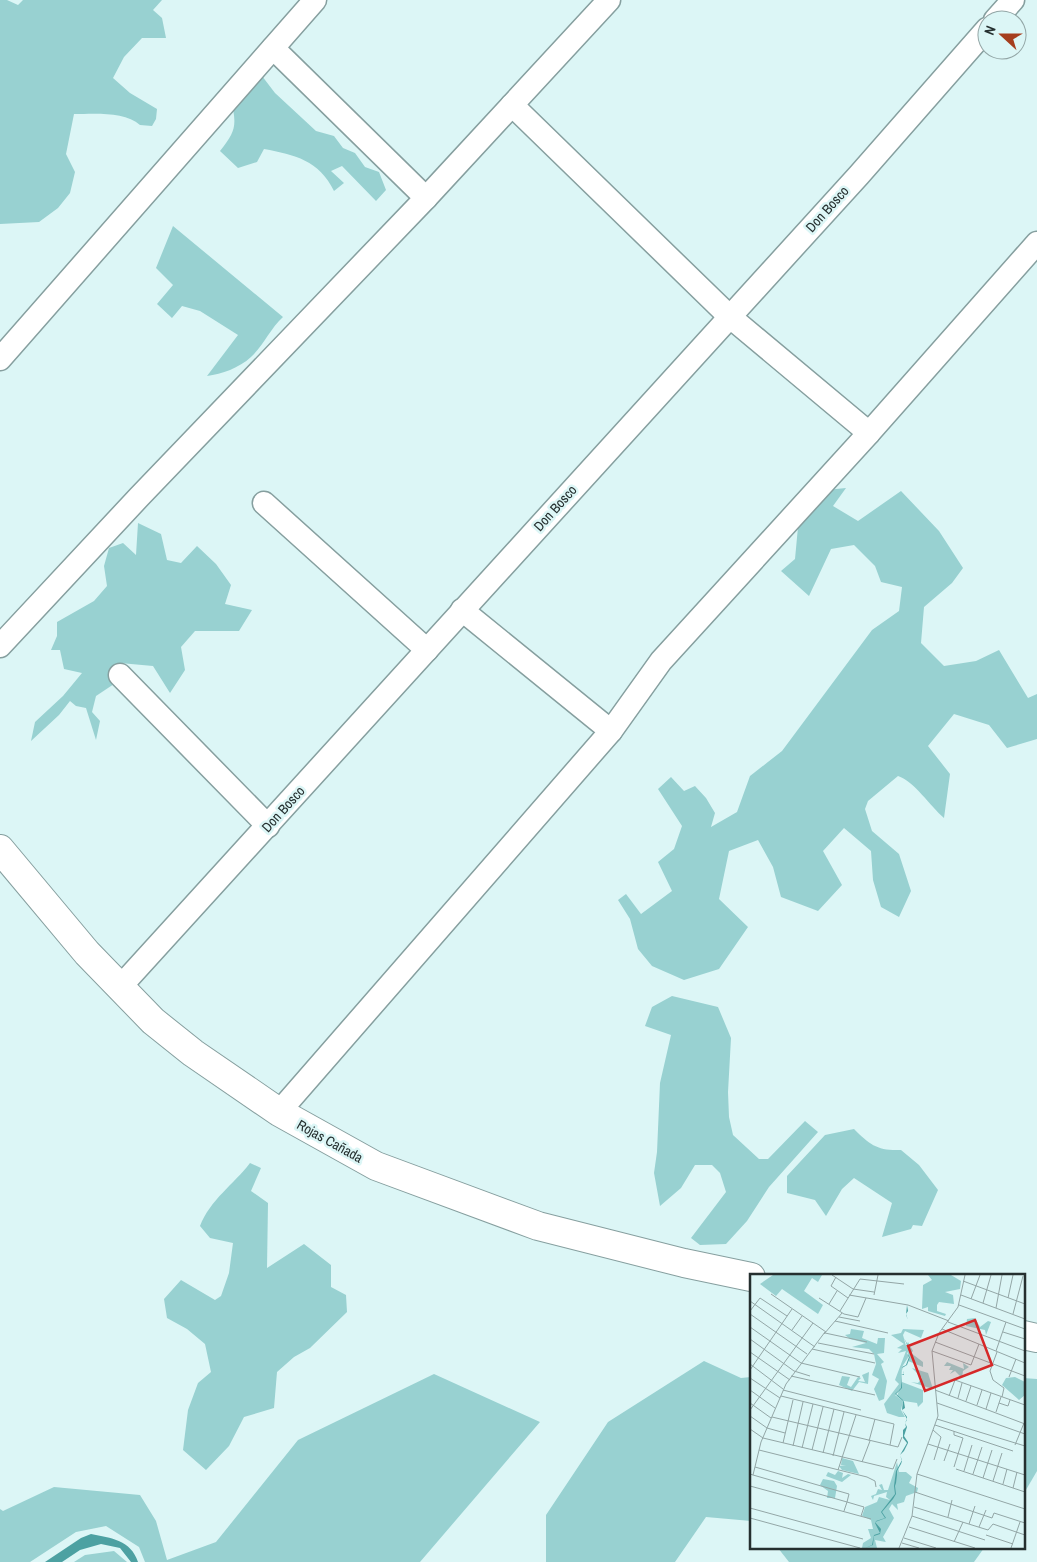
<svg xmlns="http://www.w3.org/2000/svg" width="1037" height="1562" viewBox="0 0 1037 1562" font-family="'Archivo Narrow',sans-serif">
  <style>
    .green { fill: #98d1d1 }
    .water { fill: #4ca1a2 }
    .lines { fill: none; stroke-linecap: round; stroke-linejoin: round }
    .minor-casing { stroke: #869f9f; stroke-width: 25 }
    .secondary-casing { stroke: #869f9f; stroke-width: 30 }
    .minor { stroke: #fff; stroke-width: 22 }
    .secondary { stroke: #fff; stroke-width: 28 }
    .labels { text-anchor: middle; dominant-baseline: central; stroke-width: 5; stroke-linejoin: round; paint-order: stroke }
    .street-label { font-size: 14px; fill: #252f2f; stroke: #dcf6f6 }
    .inset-road { fill: none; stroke: #93a6a6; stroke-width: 1 }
    .view { fill: #d62828; fill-opacity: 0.15; stroke: #d62828; stroke-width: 2.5 }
    .inset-edge { fill: none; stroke: #252f2f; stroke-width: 2.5 }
  </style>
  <rect width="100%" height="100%" fill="#dcf6f6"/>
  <g class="green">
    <path d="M0 0H7L18 5 23 0H162L153 10 162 18 166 38H142L124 57 113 78 130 93 157 109 156 119 152 126 140 125C125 111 94 114 74 114L66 154 75 172 70 193 58 208 39 222 0 224Z"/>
    <path d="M262 76 275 93 316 131 334 136 343 148 355 153 365 167 379 172 386 190 376 201 342 166 331 171 344 183 334 191C319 160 295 155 264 149L257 162 238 168 220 151C236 131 237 125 231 100Z"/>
    <path d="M173 226 283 317C270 329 263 346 251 357 239 368 222 374 207 376L238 335 200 311 182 306 172 318 157 304 173 285 156 268Z"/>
    <path d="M846 488 833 506 858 521 901 491 939 531 963 568 952 583 924 607 921 643 944 666 976 661 999 650 1028 698 1037 694V739L1007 748 989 725 954 714 928 746 950 774 944 818C930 806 914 781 898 776L868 801 865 809 872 831 899 854 911 891 899 917 881 907 873 880 871 851 844 828 823 851 842 885 818 911 781 897 773 867 758 840 729 851 719 899 748 927 719 969 684 980 652 966 638 949 630 919 618 900 626 894 641 914 672 891 658 862 674 849 682 826 658 789 671 777 684 791 695 786 706 798 715 813 711 827 737 812 750 776 782 751 872 630 899 611 902 587 881 582 875 566 854 545 831 549 809 596 781 571 795 559 798 527 826 490Z"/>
    <polygon points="138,523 161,534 167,560 181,563 197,546 216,564 231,585 225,604 252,610 239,631 195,631 181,647 185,670 170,693 153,666 120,663 114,676 120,680 96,696 92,712 100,721 96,740 86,708 76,706 70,701 59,715 31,741 35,722 63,696 82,673 64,669 60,650 51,650 57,636 57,622 94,601 107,586 104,566 109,548 123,543 136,555"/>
    <polygon points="672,996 718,1007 731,1038 728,1092 729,1117 733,1135 759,1159 768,1159 805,1121 818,1132 769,1187 747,1221 726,1244 700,1245 691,1238 726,1192 720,1173 712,1165 695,1165 681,1188 660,1206 654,1173 657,1152 660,1083 671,1035 645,1026 652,1007"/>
    <path d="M854 1129C870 1145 878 1151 901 1150L919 1165 938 1190 922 1226 913 1225 911 1229 882 1237 892 1203 854 1178 842 1189 826 1216 815 1200 787 1193V1176L825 1135Z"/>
    <path d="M250 1163 261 1168 251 1191 268 1203 267 1268 304 1244 331 1265V1287L346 1295 347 1312 310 1348 294 1357 277 1372 274 1408 244 1417 229 1446 206 1470 183 1450 188 1410 198 1383 211 1372 205 1344 187 1329 167 1318 164 1299 181 1280 215 1300 221 1296 229 1273 233 1243 210 1238 200 1226C210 1200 234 1184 250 1163Z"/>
    <polygon points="704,1361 741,1378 751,1377 751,1521 706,1517 675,1562 546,1562 546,1515 608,1422"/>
    <polygon points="434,1374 540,1422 420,1562 145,1562 139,1547 106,1526 76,1532 30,1562 0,1562 0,1509 3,1511 54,1487 140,1495 156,1521 167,1560 216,1542 298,1440"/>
    <polygon points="1023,1378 1037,1379 1037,1471 1023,1495"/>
    <polygon points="778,1548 984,1548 974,1562 789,1562"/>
    <polygon points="114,1551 127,1562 74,1562 85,1555"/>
  </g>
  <path class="water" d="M91 1534C111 1538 131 1540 138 1562H131L120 1548 101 1544 80 1550 62 1562H45L81 1538Z"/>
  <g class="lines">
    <g class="minor-casing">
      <g id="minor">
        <polyline points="995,20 1013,0"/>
        <polyline points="273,48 426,198"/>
        <polyline points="0,359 315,0"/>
        <polyline points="869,433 1037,243"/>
        <polyline points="264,503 427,650"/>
        <polyline points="462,610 611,731"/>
        <polyline points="0,646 139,497 426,198 609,0"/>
        <polyline points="120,675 268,826"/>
        <polyline points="121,986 859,175 987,29"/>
        <polyline points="279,1112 611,731 661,661 869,433 729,316 512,105"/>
      </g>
    </g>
    <g class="secondary-casing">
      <g id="secondary">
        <polyline points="0,849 87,953 153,1021 193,1053 279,1112 376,1166 538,1226 684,1263 751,1277"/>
        <polyline points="1023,1335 1037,1338"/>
      </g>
    </g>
    <use href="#minor" class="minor"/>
    <use href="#secondary" class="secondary"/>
  </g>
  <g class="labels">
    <g class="street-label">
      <text transform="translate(827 209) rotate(-48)">Don Bosco</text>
      <text transform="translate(555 508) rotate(-48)">Don Bosco</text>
      <text transform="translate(283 809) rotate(-48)">Don Bosco</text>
      <text transform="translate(330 1141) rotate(29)">Rojas Cañada</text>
    </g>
  </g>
  <g transform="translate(750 1274)">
    <rect width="275" height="275" fill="#dcf6f6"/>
    <path d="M23 1H72L68 8 62 4 54 17 73 31 68 40 32 15 26 22 10 10ZM178 1H201L211 7 210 15 195 18 203 21 204 30 189 28 187 31V37L196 40 195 42 178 37V33L172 35 173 11 182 6ZM225 44 230 53 238 47 241 48 236 61 235 56 216 52 217 45ZM101 55 114 57 112 64 127 70 128 64H135L134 79 127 80 134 88 131 90 137 107 134 125 129 127 124 115 129 105 122 101 126 90 124 80 119 75 102 73 116 69 100 65 95 61 100 60ZM153 55 174 56 171 64 155 57 153 61 156 72 160 77 157 79V81L161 76 156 72 158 68 163 77 161 79 173 88V93L158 87 160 83 159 82 152 93 151 113 145 121 153 127 151 136 155 143H149L137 139 134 130 149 110 145 106 156 77 148 79 152 75 147 74 154 70 141 61 151 59ZM197 88 214 95 213 89 219 93 213 97 212 104 205 97 200 100 203 96H199L201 92H194ZM162 94 178 99 183 115 161 108 168 109 172 104ZM119 98 118 110 109 108 102 117 89 111 92 102 100 103 97 111 101 113 108 103 111 104 108 107 115 108 112 101ZM265 103 275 108V121L269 126 252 111 256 104ZM152 108 173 116V128L168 133 167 129 154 127 147 122ZM92 184 103 187 109 200 92 196 89 192 96 191H91ZM147 188 149 198H156L162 203 159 209 168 214 167 218 156 222 154 228 147 230 148 236 142 230 139 235 144 244 133 263 136 268 125 266 127 274H112L113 269 121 264 118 255H123L121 246 112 242 115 233 127 228 129 223 140 226 136 223 137 218 124 222 123 226 121 222 126 220 128 215 132 216 129 211 132 210 134 216H138ZM88 197 93 199 92 204 98 200 101 201 92 208 76 202 78 198 85 201ZM73 205 84 207 87 212 85 224H77L78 217 70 211Z" fill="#98d1d1"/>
    <path d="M157 31 158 37 156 40 158 46 154 64 161 77 160 78 157 80 160 83 157 91 152 94 154 99V101H151L152 114 146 120 153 126 154 128 155 134 152 136 157 143V146L155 149 157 153 154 162 158 168V169L154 177 150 181 152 187 151 190 147 197V201L146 209 145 212 146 220 143 225 132 238 136 244 125 248 131 255 130 260 124 262 123 271 115 274 122 271 124 261 130 259 125 249 126 247 135 244 131 238 145 220 144 212 146 197 152 186 150 181 157 169 153 164V156L156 153 155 149 157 145 152 136 153 127 145 120 151 114V101L154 100 152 93 156 91 159 83 157 80 160 77 154 64 158 46 156 41Z" fill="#4ca1a2"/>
    <path class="inset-road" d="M82 1 103 15 124 18M86 3 81 12 98 24M213 7 275 30M21 20 76 58M99 21 158 31 199 47M124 21 128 1M211 21 275 45M69 24 94 40 108 43 116 24M258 24 263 1M221 25 230 1M0 27 65 73M233 29 241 1M79 30 87 17M209 31 275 55M246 34 252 1M0 37 10 24 37 42M90 37 110 5 154 10M0 40 57 80M263 40 273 2M89 43 110 47M85 47 138 59M198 48 275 77M0 53 51 89 110 103M192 55 275 89M42 56 52 42M253 58 275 65M75 59 117 68M74 60 92 39M0 65 44 97 60 102M185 68 275 102M68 69 124 80M62 75 125 89M182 77 221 91 229 70M246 77 256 48M0 78 40 106M247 78 240 97 243 106 254 114 252 123M0 90 33 115M0 96 42 35M41 102 125 121M259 103 266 85M0 104 30 124M0 116 25 134M33 116 111 136M185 116 275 150M31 122 144 150 140 171M199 122 205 106 275 131M208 124 212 109M216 127 221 112M0 129 21 144M187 129 275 160M249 129 258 132 260 126M227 131 232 116M236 135 241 119M0 136 63 49M246 138 251 123M0 142 17 154 35 159M22 143 148 173 152 163M187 145 275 172M185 151 263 177M0 155 13 164 143 195 147 185M183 156 191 163 184 186M119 167 125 145M33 169 43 126M178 170 275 201M265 171 274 149M43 172 53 128M52 174 63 130M9 176 117 203 125 207 126 213M62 176 73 133M73 179 84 135M83 182 94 138M194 187 200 170M112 188 120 167M204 193 213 164 204 161V157M206 195 275 218M88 196 106 141M214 197 222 171M0 200 3 201 11 168 36 110 75 58M167 200 275 235M223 200 232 173M3 201 97 228 99 220 5 193M233 204 242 176M243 207 252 179M253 210 257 195M0 212 121 245M263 214 267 198M165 218 242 244 244 239 275 249M164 233 238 256 243 250 275 261M0 234 113 265M94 237 97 228 114 233 111 242M162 242 235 266M198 243 202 226M0 244 110 274M219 250 225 232M159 253 225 274M229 253 236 236M236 261 263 270M154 264 186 274M204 268 213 248M152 269 169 274M149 274 162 242 167 200 188 142 182 77 189 59 208 33 215 1M261 274 270 248"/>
    <path class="view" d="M225 46 242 91 175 117 158 72Z"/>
    <rect width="275" height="275" class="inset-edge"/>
  </g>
  <g transform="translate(1002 35) rotate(291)"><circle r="24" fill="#dcf6f6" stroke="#93a6a6"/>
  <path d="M0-4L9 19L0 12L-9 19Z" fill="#a53e1e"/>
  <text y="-8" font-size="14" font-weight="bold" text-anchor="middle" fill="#252f2f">N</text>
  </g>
</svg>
